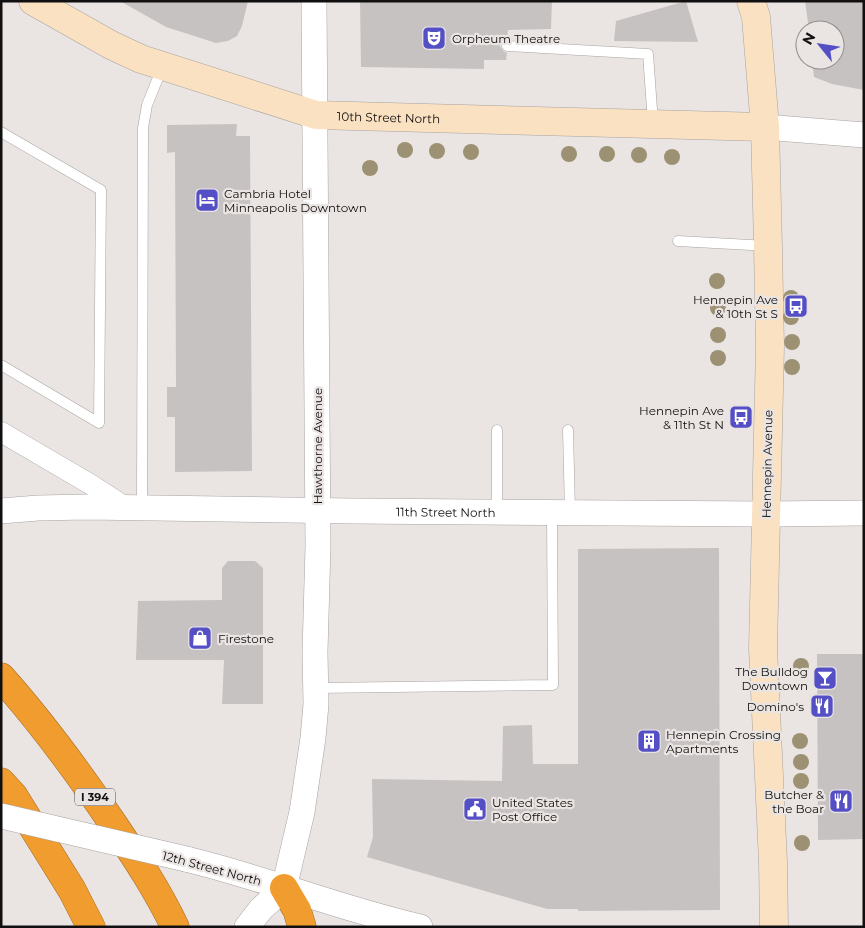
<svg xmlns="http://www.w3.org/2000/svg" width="865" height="928" viewBox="0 0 865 928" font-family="Montserrat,sans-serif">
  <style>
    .building { fill: #c7c2c2 }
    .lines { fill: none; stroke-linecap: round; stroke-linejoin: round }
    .service-casing { stroke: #a8a3a1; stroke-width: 11 }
    .minor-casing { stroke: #a8a3a1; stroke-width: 21 }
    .tertiary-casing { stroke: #a8a3a1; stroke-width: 26 }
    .secondary-casing { stroke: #a8a3a1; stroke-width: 29 }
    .motorway-casing { stroke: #a26b24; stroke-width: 29 }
    .service { stroke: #fff; stroke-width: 10 }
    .minor { stroke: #fff; stroke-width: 20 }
    .tertiary { stroke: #fff; stroke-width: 25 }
    .secondary { stroke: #fae1c1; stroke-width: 28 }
    .motorway { stroke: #f09c2f; stroke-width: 28 }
    .tertiary-bridge-casing { stroke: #a8a3a1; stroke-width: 26; stroke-linecap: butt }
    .tertiary-bridge { stroke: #fff; stroke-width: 25 }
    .tree { fill: #9c9173 }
    .labels { text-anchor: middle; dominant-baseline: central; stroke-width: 4.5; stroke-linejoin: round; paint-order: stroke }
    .shield { fill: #eae5e3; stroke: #524f4f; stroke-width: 1 }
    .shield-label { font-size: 11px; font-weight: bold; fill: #110f0f }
    .poi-label { font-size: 12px; fill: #110f0f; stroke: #eae5e3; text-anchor: start }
    .street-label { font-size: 12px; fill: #110f0f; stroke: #eae5e3 }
  </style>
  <rect width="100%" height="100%" fill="#eae5e3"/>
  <g class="building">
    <polygon points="120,1 248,1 242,26 237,36 228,41 216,43 166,27"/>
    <polygon points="360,1 552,1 551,29 508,30 507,39 502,42 500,46 503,51 507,53 506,60 484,60 484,69 361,67"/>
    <polygon points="686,1 698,42 614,41 616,21"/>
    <polygon points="805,1 864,1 864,90 832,84 814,77 812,60 835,60 835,30 809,30"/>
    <polygon points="237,124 236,136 250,136 252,471 175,472 175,417 167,417 167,387 176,387 175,152 167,153 167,125"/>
    <polygon points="719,548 720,910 578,911 578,909 547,909 367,857 373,837 372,779 502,781 503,726 532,725 533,764 578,764 578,549"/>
    <polygon points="228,561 255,561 263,568 263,704 222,704 224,660 136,660 138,601 222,600 222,568"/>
    <polygon points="817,654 864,654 864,839 818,840"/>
  </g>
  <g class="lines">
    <g class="service-casing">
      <g id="service">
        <polyline points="507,46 648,54 653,123"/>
        <polyline points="1,132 101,190 99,423 1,365"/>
        <polyline points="678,241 767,246"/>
        <polyline points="497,430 497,512"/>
        <polyline points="568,430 570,512"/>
        <polyline points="142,507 143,128 147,105 162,68"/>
        <polyline points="316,688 553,685 552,513"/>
      </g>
    </g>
    <g class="minor-casing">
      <polyline id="minor" points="1,432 90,484 127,508"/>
    </g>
    <g class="tertiary-casing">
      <g id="tertiary">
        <polyline points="765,127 864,135"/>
        <path id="s1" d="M1 511 38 508 87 507 352 511 766 514 864 513"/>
        <path d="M186 859C265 878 341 909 420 927"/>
        <polyline points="284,888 302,812 313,738 316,704 315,652 318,546 314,1"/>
        <polyline points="247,927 261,909 284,888"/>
      </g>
    </g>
    <g class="secondary-casing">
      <g id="secondary">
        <path id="s2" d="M33 1 111 45 141 59 316 115 765 127"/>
        <polyline points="751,1 756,17 765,127 768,247 770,346 763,648 773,862 774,927"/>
      </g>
    </g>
    <g class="motorway-casing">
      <g id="motorway">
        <path d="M1 677C44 725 78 772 114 825 136 858 158 891 175 927"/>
        <polyline points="1,782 13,795 72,890 91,927"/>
        <polyline points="284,888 297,910 302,927"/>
      </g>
    </g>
    <use href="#service" class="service"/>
    <use href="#minor" class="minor"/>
    <use href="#tertiary" class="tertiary"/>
    <use href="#secondary" class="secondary"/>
    <use href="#motorway" class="motorway"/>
    <g class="tertiary-bridge-casing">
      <polyline id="tertiary-bridge" points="1,816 186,859"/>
    </g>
    <use href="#tertiary-bridge" class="tertiary-bridge"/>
  </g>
  <g class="tree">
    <circle cx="405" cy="150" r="8"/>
    <circle cx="437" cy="151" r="8"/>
    <circle cx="471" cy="152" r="8"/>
    <circle cx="569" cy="154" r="8"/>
    <circle cx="607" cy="154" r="8"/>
    <circle cx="639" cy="155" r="8"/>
    <circle cx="672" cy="157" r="8"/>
    <circle cx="370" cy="168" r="8"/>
    <circle cx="717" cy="281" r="8"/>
    <circle cx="791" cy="298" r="8"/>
    <circle cx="718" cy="308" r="8"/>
    <circle cx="791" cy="317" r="8"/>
    <circle cx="718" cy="335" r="8"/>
    <circle cx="792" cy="342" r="8"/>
    <circle cx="718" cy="358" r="8"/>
    <circle cx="792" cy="367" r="8"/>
    <circle cx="801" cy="666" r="8"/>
    <circle cx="800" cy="741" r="8"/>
    <circle cx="801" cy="762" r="8"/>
    <circle cx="801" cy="781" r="8"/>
    <circle cx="802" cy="843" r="8"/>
  </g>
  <defs>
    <g id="theatre-square" transform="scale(1.25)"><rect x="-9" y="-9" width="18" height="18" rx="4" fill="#554fc6" stroke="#eae5e3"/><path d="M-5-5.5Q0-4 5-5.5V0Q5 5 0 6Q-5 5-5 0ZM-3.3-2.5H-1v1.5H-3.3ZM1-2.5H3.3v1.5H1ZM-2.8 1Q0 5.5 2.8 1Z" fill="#fff"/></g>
    <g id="hotel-square" transform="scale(1.25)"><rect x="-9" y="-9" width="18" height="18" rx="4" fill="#554fc6" stroke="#eae5e3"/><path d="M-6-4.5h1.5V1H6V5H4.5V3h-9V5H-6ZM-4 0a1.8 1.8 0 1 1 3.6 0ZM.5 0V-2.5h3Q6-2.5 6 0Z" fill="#fff"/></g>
    <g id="bus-square" transform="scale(1.25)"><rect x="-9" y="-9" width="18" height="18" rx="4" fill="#554fc6" stroke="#eae5e3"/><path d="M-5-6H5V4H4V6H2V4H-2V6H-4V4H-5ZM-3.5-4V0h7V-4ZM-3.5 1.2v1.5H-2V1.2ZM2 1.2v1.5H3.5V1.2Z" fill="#fff"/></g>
    <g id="shop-square" transform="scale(1.25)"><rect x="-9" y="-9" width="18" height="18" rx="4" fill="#554fc6" stroke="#eae5e3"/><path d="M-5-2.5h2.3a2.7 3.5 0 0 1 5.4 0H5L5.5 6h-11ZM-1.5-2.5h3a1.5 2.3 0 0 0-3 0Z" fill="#fff"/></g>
    <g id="bar-square" transform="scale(1.25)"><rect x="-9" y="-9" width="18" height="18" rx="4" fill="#554fc6" stroke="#eae5e3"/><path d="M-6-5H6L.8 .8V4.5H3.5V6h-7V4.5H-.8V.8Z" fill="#fff"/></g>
    <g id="restaurant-square" transform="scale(1.25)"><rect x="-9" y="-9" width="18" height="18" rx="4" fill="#554fc6" stroke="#eae5e3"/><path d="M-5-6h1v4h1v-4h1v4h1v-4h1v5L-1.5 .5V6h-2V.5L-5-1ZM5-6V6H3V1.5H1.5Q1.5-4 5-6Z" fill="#fff"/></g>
    <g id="building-square" transform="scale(1.25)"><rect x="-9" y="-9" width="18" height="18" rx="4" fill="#554fc6" stroke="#eae5e3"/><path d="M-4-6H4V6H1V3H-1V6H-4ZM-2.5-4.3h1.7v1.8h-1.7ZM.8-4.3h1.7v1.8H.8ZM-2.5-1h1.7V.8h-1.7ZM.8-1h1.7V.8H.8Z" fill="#fff"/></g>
    <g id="civic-square" transform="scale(1.25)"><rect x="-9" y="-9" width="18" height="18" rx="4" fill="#554fc6" stroke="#eae5e3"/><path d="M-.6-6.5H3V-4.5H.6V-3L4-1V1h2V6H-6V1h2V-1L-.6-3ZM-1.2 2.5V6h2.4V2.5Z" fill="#fff"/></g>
  </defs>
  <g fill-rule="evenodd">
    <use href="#theatre-square" x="434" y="38"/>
    <use href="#hotel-square" x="207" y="200"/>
    <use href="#bus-square" x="796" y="306"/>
    <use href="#bus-square" x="741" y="417"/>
    <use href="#shop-square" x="200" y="638"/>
    <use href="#bar-square" x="825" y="678"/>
    <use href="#restaurant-square" x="822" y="706"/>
    <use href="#building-square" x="649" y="741"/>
    <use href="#restaurant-square" x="841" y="801"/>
    <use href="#civic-square" x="475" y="809"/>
  </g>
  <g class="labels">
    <rect class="shield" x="75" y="788.5" width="40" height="17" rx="4"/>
    <g class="shield-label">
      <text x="95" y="797">I 394</text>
    </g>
    <g class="poi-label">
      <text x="452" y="38">Orpheum Theatre</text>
      <text x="224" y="193">Cambria Hotel<tspan x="224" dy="14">Minneapolis Downtown</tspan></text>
      <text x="778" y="299" text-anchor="end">Hennepin Ave<tspan x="778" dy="14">&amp; 10th St S</tspan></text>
      <text x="724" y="410" text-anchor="end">Hennepin Ave<tspan x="724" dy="14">&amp; 11th St N</tspan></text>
      <text x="218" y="638">Firestone</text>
      <text x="808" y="671" text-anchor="end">The Bulldog<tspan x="808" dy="14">Downtown</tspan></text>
      <text x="804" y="706" text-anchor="end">Domino's</text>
      <text x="666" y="734">Hennepin Crossing<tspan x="666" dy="14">Apartments</tspan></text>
      <text x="824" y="794" text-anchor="end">Butcher &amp;<tspan x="824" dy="14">the Boar</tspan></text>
      <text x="492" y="802">United States<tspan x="492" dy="14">Post Office</tspan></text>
    </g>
    <g class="street-label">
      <text stroke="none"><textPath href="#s2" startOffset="379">10th Street North</textPath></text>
      <text transform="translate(317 446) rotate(-90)">Hawthorne Avenue</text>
      <text transform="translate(767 464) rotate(-89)">Hennepin Avenue</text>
      <text stroke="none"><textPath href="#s1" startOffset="445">11th Street North</textPath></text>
      <text transform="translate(212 868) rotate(15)">12th Street North</text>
    </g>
  </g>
  <rect width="865" height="928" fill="none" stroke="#110f0f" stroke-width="5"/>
  <g transform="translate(820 45) rotate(300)"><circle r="24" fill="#eae5e3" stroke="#938f8e"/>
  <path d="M0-4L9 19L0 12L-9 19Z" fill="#554fc6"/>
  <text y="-8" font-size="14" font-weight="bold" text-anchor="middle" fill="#110f0f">N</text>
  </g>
</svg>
